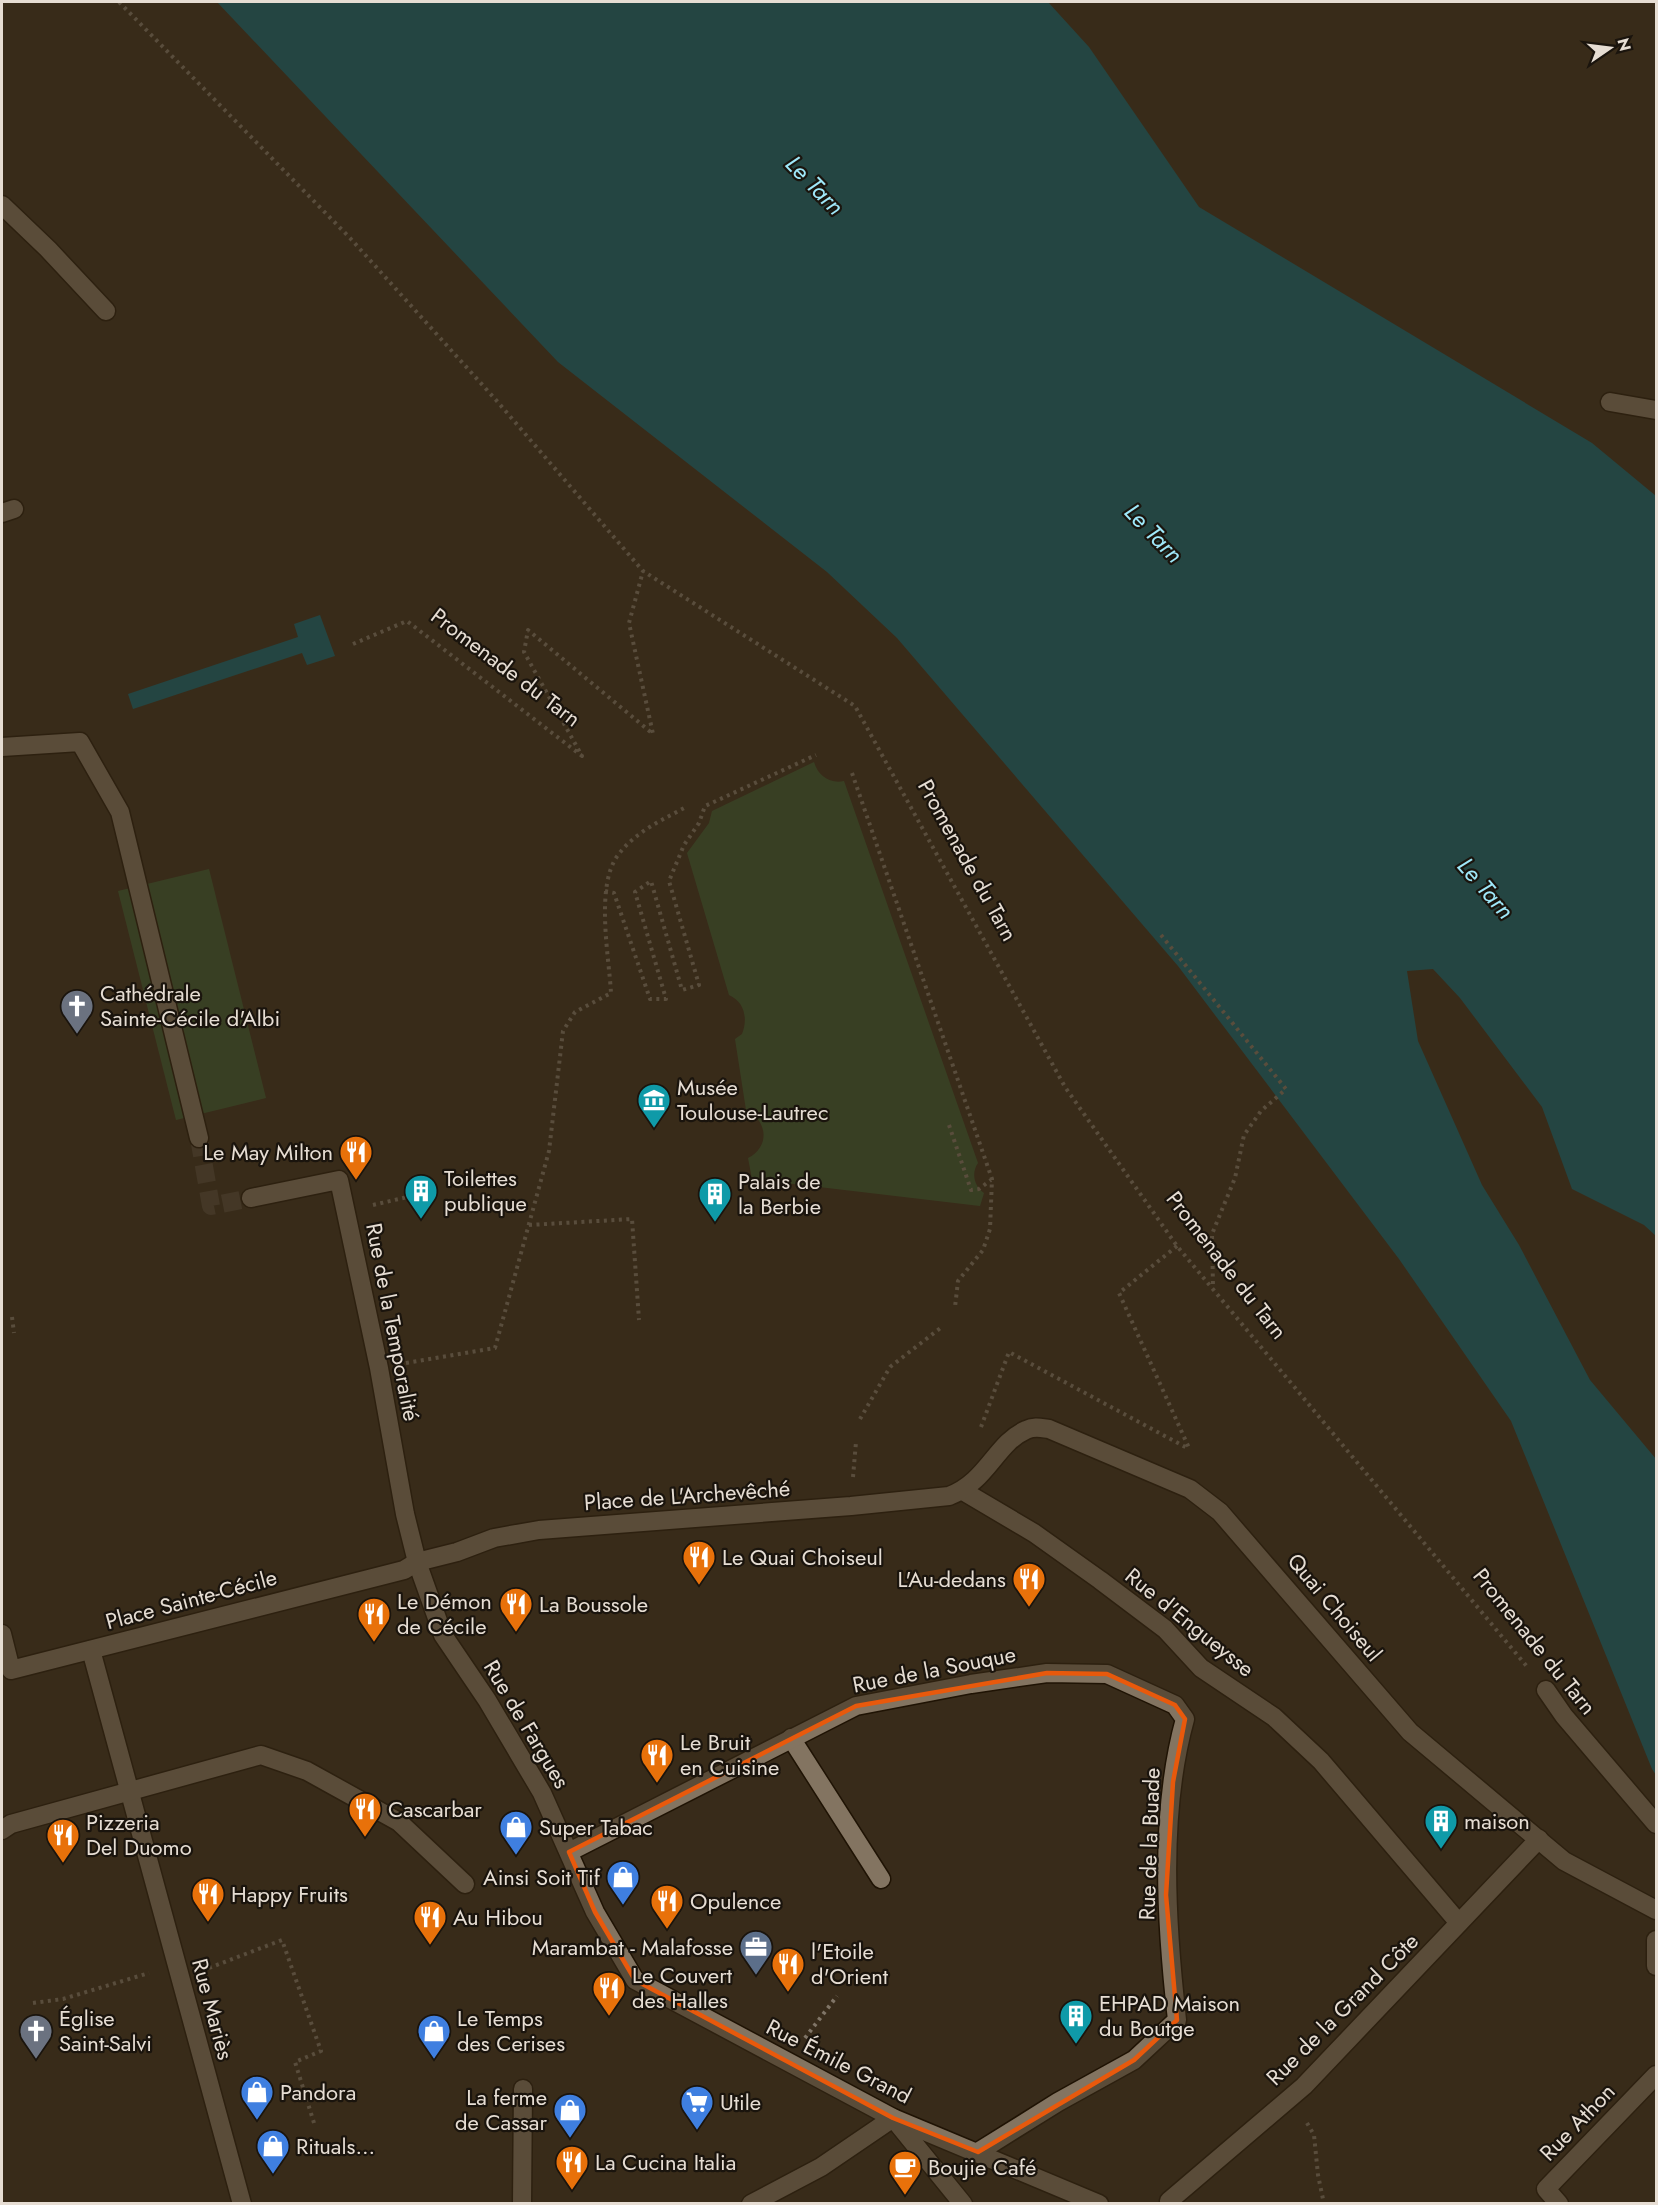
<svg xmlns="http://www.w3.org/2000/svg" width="1658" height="2205" viewBox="0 0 1658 2205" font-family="Jost,sans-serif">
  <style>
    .green { fill: #39582f }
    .water { fill: #0d6473 }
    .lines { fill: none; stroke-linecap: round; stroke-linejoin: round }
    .minor-tunnel { stroke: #524636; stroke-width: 18; stroke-dasharray: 18 9; stroke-linecap: butt }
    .minor-casing { stroke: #1f1304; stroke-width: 21 }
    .path { stroke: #807567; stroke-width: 4; stroke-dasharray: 3 4.5; stroke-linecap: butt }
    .minor { stroke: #837461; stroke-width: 18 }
    .marked { fill: none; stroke: #e8590c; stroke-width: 4.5; stroke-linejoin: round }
    .labels { text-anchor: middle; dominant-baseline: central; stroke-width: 4.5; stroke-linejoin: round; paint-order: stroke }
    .street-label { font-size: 22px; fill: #e6ddd3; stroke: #1a140d }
    .poi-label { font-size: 22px; fill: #e6ddd3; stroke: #1a140d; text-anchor: start }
    .water-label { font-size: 24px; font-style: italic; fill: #9fe8f9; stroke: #1a140d }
  </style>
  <rect width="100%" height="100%" fill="#382b1a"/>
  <g class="green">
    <path d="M814 762C818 776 830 784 844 781L978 1163C971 1173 974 1186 984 1193L980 1206 752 1179 748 1158C771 1146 767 1120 746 1110L735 1039 742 1034C748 1019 745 1002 729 995L687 853 709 823 712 811Z"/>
    <polygon points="209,869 266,1098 176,1120 118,891"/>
  </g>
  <g class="water">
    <polygon points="217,2 1048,2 1089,47 1199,207 1592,443 1656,496 1656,1236 1644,1225 1572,1189 1542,1107 1460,998 1433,969 1407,971 1418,1041 1482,1185 1519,1245 1590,1380 1656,1459 1656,1775 1652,1769 1511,1421 1399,1259 1178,966 897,638 827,572 558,362"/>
    <polygon points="320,615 335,656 307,665 302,653 133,709 128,694 298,637 294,624"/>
  </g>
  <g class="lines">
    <polyline class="minor-tunnel" points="199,1138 211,1206 251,1198"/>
    <g class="minor-casing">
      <g id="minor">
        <polyline points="2,205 48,249 106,311"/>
        <polyline points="1610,402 1656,410"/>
        <polyline points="2,513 14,509"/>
        <polyline points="2,747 80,742 120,812 199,1138"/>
        <polyline points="251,1198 339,1180 379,1368 405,1514 417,1562 443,1635 487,1700 542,1793 595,1912 635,1980 893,2118 1099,2204"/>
        <polyline points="963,1491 1034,1533 1100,1580 1165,1629 1201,1668 1274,1717 1321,1761 1459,1923"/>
        <path d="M2 1634 11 1670 404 1570 417 1562 457 1552 494 1538 539 1530 851 1506 949 1496C987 1482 996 1443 1026 1430 1034 1426 1041 1428 1049 1429L1190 1489 1220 1512 1410 1732 1564 1861 1656 1910"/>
        <polyline points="91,1650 242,2204"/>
        <polyline points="1546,1690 1564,1716 1656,1824"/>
        <polyline points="791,1738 881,1879"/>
        <polyline points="2,1830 11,1824 261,1755 307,1771 399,1822 465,1884"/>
        <path d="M569 1852 856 1706 971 1684 1047 1673 1107 1674 1175 1705 1185 1719C1159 1813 1166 1923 1177 2020L1134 2060 1058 2102 978 2152"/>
        <polyline points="1656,1940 1656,1966"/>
        <polyline points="894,2119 963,2204"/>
        <polyline points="1169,2201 1304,2086 1539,1839"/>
        <polyline points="522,2204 523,2089"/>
        <polyline points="751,2204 821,2167 893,2118"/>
        <polyline points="1559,2204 1546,2189 1656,2075"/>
      </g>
    </g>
    <g class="path">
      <polyline points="119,2 350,238 496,400 643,571 855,706 1065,1087 1177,1246 1529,1669"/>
      <polyline points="353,644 407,621 582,756 524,652 528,630 653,734 629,623 643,571"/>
      <polyline points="852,773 992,1179 990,1229 983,1250 958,1281 955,1307"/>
      <polyline points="605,891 614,893 650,999 666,999 635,892 651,881 682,990 699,985 669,881 684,845 699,823 705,806 816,755"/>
      <polyline points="1161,935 1286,1089 1261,1111 1244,1135 1235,1178 1212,1234 1213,1287"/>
      <polyline points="949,1125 971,1190 979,1189 991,1180"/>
      <polyline points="373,1205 416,1195 418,1205"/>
      <polyline points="529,1225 632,1219 639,1320"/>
      <polyline points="1177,1246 1119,1293 1189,1448"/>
      <polyline points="12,1317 14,1333"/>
      <path d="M406 1363 495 1348 549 1151 563 1031 575 1012 611 993C609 956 595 886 618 855 635 832 662 820 686 807"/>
      <polyline points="860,1419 890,1367 943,1326"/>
      <polyline points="981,1427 1009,1352 1189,1449"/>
      <polyline points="853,1477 856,1442"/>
      <polyline points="209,1968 282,1940 321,2051 295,2062 314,2123"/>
      <polyline points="33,2003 63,1999 149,1973"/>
      <polyline points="805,2038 837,1996"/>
      <polyline points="1307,2123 1314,2135 1318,2175 1324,2204"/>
    </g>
    <use href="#minor" class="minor"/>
  </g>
  <path d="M0 0H1658V2205H0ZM1047 1673 1107 1674 1175 1705 1185 1719 1173 1782 1166 1895 1177 2020 1134 2060 978 2152 893 2118 635 1980 595 1912 569 1852 856 1706Z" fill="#382b1a" fill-opacity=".55" fill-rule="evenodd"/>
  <path class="marked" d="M1047 1673 1107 1674 1175 1705 1185 1719 1173 1782 1166 1895 1177 2020 1134 2060 978 2152 893 2118 635 1980 595 1912 569 1852 856 1706Z"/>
  <defs>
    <g id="church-pin" transform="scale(1.725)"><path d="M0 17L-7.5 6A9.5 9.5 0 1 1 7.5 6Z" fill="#6b7280" stroke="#1a140d"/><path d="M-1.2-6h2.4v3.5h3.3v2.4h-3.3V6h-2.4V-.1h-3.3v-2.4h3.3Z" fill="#fff"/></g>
    <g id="museum-pin" transform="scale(1.725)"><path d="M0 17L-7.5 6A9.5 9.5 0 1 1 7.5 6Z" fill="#0f9aa8" stroke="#1a140d"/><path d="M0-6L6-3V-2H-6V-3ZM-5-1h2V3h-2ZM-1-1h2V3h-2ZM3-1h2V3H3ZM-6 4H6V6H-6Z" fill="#fff"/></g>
    <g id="restaurant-pin" transform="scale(1.725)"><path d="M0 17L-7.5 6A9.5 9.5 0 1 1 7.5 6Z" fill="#e8710a" stroke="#1a140d"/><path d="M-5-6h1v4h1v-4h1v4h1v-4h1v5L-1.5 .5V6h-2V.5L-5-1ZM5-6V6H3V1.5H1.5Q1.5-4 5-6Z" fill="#fff"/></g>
    <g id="building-pin" transform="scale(1.725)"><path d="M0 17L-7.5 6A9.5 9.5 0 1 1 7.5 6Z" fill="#0f9aa8" stroke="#1a140d"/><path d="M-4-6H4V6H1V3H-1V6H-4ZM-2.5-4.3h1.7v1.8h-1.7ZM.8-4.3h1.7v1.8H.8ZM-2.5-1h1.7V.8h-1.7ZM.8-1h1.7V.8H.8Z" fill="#fff"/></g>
    <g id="shop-pin" transform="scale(1.725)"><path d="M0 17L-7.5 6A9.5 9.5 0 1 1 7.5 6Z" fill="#3f7fe0" stroke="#1a140d"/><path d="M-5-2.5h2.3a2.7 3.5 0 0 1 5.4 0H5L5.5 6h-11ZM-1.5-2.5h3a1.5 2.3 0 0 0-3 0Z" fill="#fff"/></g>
    <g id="office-pin" transform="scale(1.725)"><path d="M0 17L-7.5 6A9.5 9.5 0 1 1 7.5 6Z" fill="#5c6f8a" stroke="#1a140d"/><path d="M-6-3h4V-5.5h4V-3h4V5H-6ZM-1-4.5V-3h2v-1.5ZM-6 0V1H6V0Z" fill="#fff"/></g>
    <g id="supermarket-pin" transform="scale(1.725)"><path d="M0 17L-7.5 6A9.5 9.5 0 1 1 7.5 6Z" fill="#3f7fe0" stroke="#1a140d"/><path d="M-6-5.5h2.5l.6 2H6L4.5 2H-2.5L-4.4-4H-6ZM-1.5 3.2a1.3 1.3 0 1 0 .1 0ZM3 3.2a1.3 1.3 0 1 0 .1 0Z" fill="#fff"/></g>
    <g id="cafe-pin" transform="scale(1.725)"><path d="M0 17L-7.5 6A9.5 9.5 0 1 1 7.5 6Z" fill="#e8710a" stroke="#1a140d"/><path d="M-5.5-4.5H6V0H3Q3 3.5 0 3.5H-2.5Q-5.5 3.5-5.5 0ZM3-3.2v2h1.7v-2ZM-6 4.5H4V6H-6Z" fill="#fff"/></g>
  </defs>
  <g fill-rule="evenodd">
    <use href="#church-pin" x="77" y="1006"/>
    <use href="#museum-pin" x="654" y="1100"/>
    <use href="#restaurant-pin" x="356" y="1152"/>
    <use href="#building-pin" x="421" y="1191"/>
    <use href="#building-pin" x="715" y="1194"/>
    <use href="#restaurant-pin" x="699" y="1557"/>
    <use href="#restaurant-pin" x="1029" y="1579"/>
    <use href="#restaurant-pin" x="516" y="1604"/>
    <use href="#restaurant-pin" x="374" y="1614"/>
    <use href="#restaurant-pin" x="657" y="1755"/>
    <use href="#restaurant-pin" x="365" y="1809"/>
    <use href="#building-pin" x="1441" y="1821"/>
    <use href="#shop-pin" x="516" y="1827"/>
    <use href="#restaurant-pin" x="63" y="1835"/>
    <use href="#shop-pin" x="623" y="1877"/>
    <use href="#restaurant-pin" x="208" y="1894"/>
    <use href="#restaurant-pin" x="667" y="1901"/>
    <use href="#restaurant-pin" x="430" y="1917"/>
    <use href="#office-pin" x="756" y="1947"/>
    <use href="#restaurant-pin" x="788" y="1964"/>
    <use href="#restaurant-pin" x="609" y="1988"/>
    <use href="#building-pin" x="1076" y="2016"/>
    <use href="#church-pin" x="36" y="2031"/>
    <use href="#shop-pin" x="434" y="2031"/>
    <use href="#shop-pin" x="257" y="2092"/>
    <use href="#supermarket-pin" x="697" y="2102"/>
    <use href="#shop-pin" x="570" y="2110"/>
    <use href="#shop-pin" x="273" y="2146"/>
    <use href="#restaurant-pin" x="572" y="2162"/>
    <use href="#cafe-pin" x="905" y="2167"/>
  </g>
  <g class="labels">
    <g class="street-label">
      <text transform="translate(506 667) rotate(37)">Promenade du Tarn</text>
      <text transform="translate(968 860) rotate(61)">Promenade du Tarn</text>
      <text transform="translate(1227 1265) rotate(52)">Promenade du Tarn</text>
      <text transform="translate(393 1322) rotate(79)">Rue de la Temporalité</text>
      <text transform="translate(687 1495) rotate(-4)">Place de L'Archevêché</text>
      <text transform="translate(191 1599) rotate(-15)">Place Sainte-Cécile</text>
      <text transform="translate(1335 1607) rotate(50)">Quai Choiseul</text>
      <text transform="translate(1190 1622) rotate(39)">Rue d'Engueysse</text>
      <text transform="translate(1535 1641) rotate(51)">Promenade du Tarn</text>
      <text transform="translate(934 1669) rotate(-11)">Rue de la Souque</text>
      <text transform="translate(527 1724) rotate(59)">Rue de Fargues</text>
      <text transform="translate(1149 1844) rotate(-88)">Rue de la Buade</text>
      <text transform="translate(213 2009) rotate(75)">Rue Mariès</text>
      <text transform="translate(1342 2009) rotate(-45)">Rue de la Grand Côte</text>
      <text transform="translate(839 2061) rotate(27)">Rue Émile Grand</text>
      <text transform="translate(1577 2122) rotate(-46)">Rue Athon</text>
    </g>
    <g class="poi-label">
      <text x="100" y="993">Cathédrale<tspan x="100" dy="25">Sainte-Cécile d'Albi</tspan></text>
      <text x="677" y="1087">Musée<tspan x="677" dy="25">Toulouse-Lautrec</tspan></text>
      <text x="333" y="1152" text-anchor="end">Le May Milton</text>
      <text x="444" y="1178">Toilettes<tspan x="444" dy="25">publique</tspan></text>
      <text x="738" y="1181">Palais de<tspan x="738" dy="25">la Berbie</tspan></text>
      <text x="722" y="1557">Le Quai Choiseul</text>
      <text x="1006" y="1579" text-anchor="end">L'Au-dedans</text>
      <text x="397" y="1601">Le Démon<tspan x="397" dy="25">de Cécile</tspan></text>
      <text x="539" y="1604">La Boussole</text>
      <text x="680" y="1742">Le Bruit<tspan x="680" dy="25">en Cuisine</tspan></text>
      <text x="388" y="1809">Cascarbar</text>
      <text x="1464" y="1821">maison</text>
      <text x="86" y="1822">Pizzeria<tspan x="86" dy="25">Del Duomo</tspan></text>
      <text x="539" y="1827">Super Tabac</text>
      <text x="600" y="1877" text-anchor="end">Ainsi Soit Tif</text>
      <text x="231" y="1894">Happy Fruits</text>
      <text x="690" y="1901">Opulence</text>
      <text x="453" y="1917">Au Hibou</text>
      <text x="733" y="1947" text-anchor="end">Marambat - Malafosse</text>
      <text x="811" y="1951">l'Etoile<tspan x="811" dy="25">d'Orient</tspan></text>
      <text x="632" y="1975">Le Couvert<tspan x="632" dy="25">des Halles</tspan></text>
      <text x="1099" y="2003">EHPAD Maison<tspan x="1099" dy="25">du Boutge</tspan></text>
      <text x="59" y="2018">Église<tspan x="59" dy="25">Saint-Salvi</tspan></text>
      <text x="457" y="2018">Le Temps<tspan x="457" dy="25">des Cerises</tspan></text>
      <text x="280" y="2092">Pandora</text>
      <text x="547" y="2097" text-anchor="end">La ferme<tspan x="547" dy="25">de Cassar</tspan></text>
      <text x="720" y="2102">Utile</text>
      <text x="296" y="2146">Rituals...</text>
      <text x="595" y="2162">La Cucina Italia</text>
      <text x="928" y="2167">Boujie Café</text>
    </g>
    <g class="water-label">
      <text transform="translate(815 185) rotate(46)">Le Tarn</text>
      <text transform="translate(1154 533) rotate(46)">Le Tarn</text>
      <text transform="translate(1486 888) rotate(49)">Le Tarn</text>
    </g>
  </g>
  <rect width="1658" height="2205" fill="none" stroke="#e6ddd3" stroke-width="6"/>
  <g transform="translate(1610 48) rotate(76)" stroke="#1a140d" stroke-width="4.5" paint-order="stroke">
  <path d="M0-4.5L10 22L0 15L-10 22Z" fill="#e6ddd3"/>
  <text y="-9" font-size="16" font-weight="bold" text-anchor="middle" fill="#e6ddd3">N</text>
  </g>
</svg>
